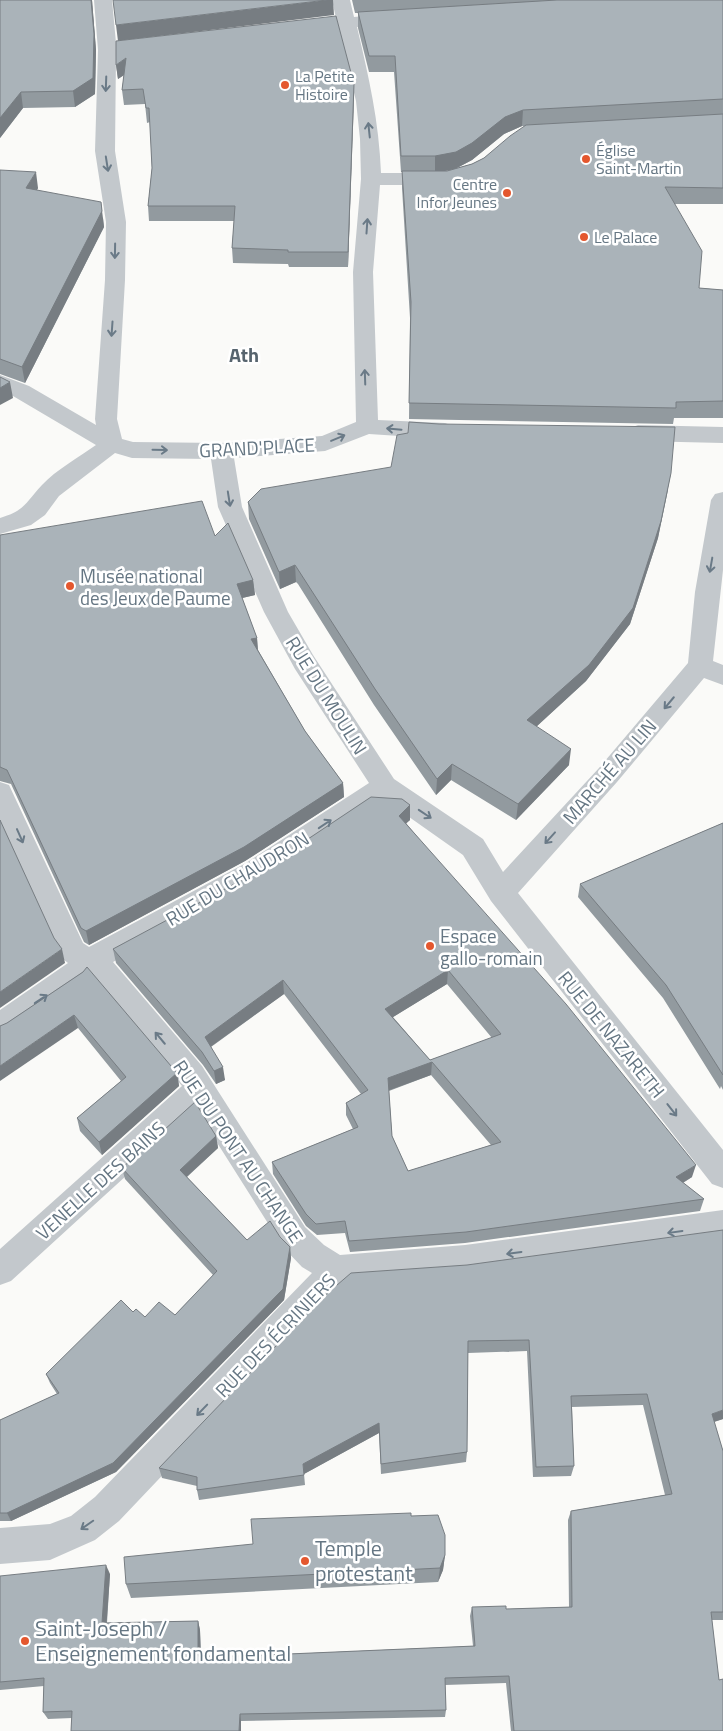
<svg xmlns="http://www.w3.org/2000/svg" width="723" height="1731" viewBox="0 0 723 1731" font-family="'Titillium Web',sans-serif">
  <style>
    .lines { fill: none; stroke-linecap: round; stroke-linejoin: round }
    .minor { fill: #c3c8cc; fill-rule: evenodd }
    .wall { fill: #929a9f; fill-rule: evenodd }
    .shaded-wall { fill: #777d82 }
    .building { fill: #aab3b9; stroke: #777d82; fill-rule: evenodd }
    .oneway { stroke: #6a7a87 }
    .poi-dot { fill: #e4572e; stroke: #fff; stroke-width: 2 }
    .labels { text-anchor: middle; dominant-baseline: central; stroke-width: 5; stroke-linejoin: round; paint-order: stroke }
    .far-poi-label { font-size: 16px; fill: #657683; stroke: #fff; text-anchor: start }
    .street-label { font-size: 19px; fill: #657683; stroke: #fff }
    .poi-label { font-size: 19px; fill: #657683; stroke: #fff; text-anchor: start }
    .far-district-label { font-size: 20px; font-weight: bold; fill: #57646e; stroke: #fff }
    .near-poi-label { font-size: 22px; fill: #657683; stroke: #fff; text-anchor: start }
  </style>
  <rect width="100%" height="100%" fill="#fafaf8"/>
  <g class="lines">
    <g class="minor">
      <path d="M94 0H112L116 43 153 39 159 40 162 44 159 48 116 54 115 151 126 222 125 280 117 419 122 439 133 442 221 443 322 436 356 422 353 272 361 179 360 139 356 101 339 29 302 32 296 31 293 27 296 23 336 18 332 0H350L354 17 396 13 402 14 405 18 402 22 396 23 357 27C369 78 379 121 381 173H439L446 175 449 179 446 183 439 185H380L373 272 378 420 445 423 453 426 456 431 453 436 445 439 369 434 325 451 234 458 242 507 288 612 313 655 394 779 483 839 503 872 599 768 688 663 695 592 711 500 715 494 723 492V570L713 661 723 665V685L704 678 617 782 518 893 723 1150V1188L712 1184 491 901 463 855 385 800 266 879 113 962 202 1066 305 1227 324 1245 340 1255 465 1245 723 1210V1240L465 1275 344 1284 119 1521 95 1540 50 1560 0 1564V1528L50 1524 71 1516 95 1497 312 1273 302 1267 283 1247 197 1111 11 1281 0 1285V1249L182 1086 90 977 85 984 10 1035 0 1039V1010L68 963 63 959 59 951 0 821V782L9 785 83 943 89 947 246 863 369 783 295 669 264 612 218 507 211 459 132 458 115 453 59 496 45 515 31 525 0 534V518C26 510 25 503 42 485 56 470 79 457 96 445L13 396 0 390V375L29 386 96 425 95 419 105 280 106 222 95 151 98 50Z"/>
      <polygon points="638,425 723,427 723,443 638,441 630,438 627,433 630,428"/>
    </g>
  </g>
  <g class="wall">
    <polygon points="0,0 92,0 96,50 95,94 75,107 23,108 0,138"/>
    <path d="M352 0H723V204H675L699 288 723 290V418H674L673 424 409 419 410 318 402 188V172H401L394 72H369L358 28V13H355ZM522 126H525L484 158 472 164 447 171H444L455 169 472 160 504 134Z"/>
    <polygon points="116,65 354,84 348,267 289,267 288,264 233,263 232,248 234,221 149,221 148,206 152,168 150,122 147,123 145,104 124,105 122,90 124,75 118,79"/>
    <polygon points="0,170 38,188 37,190 103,218 104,227 25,383 0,374"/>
    <polygon points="668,490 658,538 630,624 586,681 536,727 569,765 516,820 451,780 436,795 374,705 298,584 296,582 280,589 249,519 248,502"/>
    <polygon points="0,535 215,536 253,580 255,595 242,598 257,638 258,650 305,731 343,783 344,797 245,861 89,945 84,942 11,784 0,781"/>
    <path d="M410 805V820L406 823 692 1177 683 1183 704 1199 700 1211 465 1243 350 1252 345 1233 317 1235 306 1226 273 1174 272 1162 353 1129 346 1115V1103L361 1094 284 994 211 1047 225 1080 216 1084 203 1065 116 963 113 949ZM447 984 492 1038 430 1060 393 1017ZM431 1075 491 1145 408 1171 392 1136 389 1091Z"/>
    <polygon points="723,823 723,1090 721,1086 720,1089 663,998 578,897 580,884"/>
    <polygon points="83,972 177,1073 179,1086 102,1155 80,1131 77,1118 121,1081 78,1028 7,1023"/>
    <polygon points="216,1136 218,1148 187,1177 247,1240 280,1237 290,1247 291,1258 284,1300 116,1472 11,1521 0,1521 0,1420 57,1394 50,1383 46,1374 133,1312 145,1317 175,1315 213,1275 125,1179 122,1168"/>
    <polygon points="467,1265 723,1419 714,1422 723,1451 723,1620 712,1620 723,1731 511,1731 506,1683 445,1685 446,1710 445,1717 241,1721 241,1731 71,1731 72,1718 48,1719 43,1712 44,1686 0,1690 0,1576 110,1574 107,1623 198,1621 200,1630 201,1656 242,1656 473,1646 470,1616 472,1607 506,1609 569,1607 568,1520 571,1511 665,1495 643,1405 572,1407 574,1466 571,1476 533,1477 527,1351 468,1353 467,1452 466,1462 381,1474 379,1433 304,1474 305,1485 199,1500 197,1490 197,1486 162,1478 159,1468"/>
    <polygon points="411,1516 445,1555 443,1570 438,1582 131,1598 126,1584 253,1544"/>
  </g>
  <g class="shaded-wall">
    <polygon points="91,0 92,0 96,50 95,94 75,107 73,91"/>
    <polygon points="327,0 333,0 334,15 118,41 116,25"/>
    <polygon points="126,58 127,73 118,79 116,65"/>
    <polygon points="354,84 354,99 348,267 348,252"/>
    <polygon points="21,92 23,108 0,138 0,118"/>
    <polygon points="523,110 522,126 504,134 472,160 455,169 435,173 435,156 505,117"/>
    <polygon points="36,172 38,188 29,204 26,188"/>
    <polygon points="101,202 104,227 25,383 22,367"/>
    <polygon points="10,382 13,398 0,405 0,388"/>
    <polygon points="671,473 658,538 630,624 586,681 525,737 527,720"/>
    <polygon points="295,565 296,582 280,589 279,572"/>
    <polygon points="253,580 255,595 238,599 237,584"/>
    <polygon points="257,638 258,653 251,639"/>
    <polygon points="571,749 569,765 516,820 518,804"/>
    <polygon points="452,764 451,780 436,795 437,779"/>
    <polygon points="343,783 344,797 245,861 89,945 86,931"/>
    <polygon points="410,805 410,820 399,830 399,816"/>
    <polygon points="62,949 65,963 0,1008 0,992"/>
    <polygon points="448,970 447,984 385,1022 385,1009"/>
    <polygon points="283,980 284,994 206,1050 205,1037"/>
    <polygon points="74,1015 78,1028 0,1081 0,1066"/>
    <polygon points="432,1062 431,1075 387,1091 388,1078"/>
    <polygon points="223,1067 225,1080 216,1084 214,1071"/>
    <polygon points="177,1073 179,1086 102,1155 99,1142"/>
    <polygon points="216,1136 218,1148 182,1181 180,1170"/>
    <polygon points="696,1165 692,1177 672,1189 676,1177"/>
    <polygon points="290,1247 291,1258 284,1300 116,1472 11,1521 7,1513"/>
    <polygon points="723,1410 723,1419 707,1424 712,1414"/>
    <polygon points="379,1423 379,1433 304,1474 303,1464"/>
    <polygon points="445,1555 443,1570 438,1582 440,1568"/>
    <polygon points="106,1565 110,1574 106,1631 102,1623"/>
    <polygon points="198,1621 200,1630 201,1663 198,1656"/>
    <polygon points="240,1714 241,1721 241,1731 239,1731"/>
  </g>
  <g class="building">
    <polygon points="0,0 91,0 94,34 93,78 73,91 21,92 0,118"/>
    <polygon points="113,0 327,0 116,25"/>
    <polygon points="557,0 723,0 723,99 523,110 505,117 472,143 456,152 435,156 401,156 395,56 369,56 358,12"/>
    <polygon points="336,16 354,84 348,252 288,252 288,250 232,248 235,206 148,206 152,168 149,108 146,108 143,89 122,90 126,58 116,65 116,41"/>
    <polygon points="723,114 723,188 665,187 702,251 699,288 723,290 723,401 676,402 676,408 409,403 411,302 402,171 447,171 472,164 484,158 510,136 526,125"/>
    <polygon points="0,170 36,172 26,188 101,202 102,211 22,367 0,359"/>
    <polygon points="0,377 10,382 0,388"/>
    <polygon points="409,422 439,424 675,427 671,473 661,521 633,608 589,665 527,720 571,749 518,804 452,764 437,779 375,689 297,568 295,565 279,572 248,502 261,489 391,467 397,435 408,433"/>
    <polygon points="202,501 215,536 228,523 253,580 237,584 257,638 251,639 305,731 343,783 244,847 86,931 81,928 7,770 0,767 0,535"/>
    <path d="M371 797 402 799 410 805 399 816 566 1004 696 1165 676 1177 704 1199 466 1232 349 1241 345 1221 316 1224 306 1214 272 1162 358 1127 346 1103 368 1090 283 980 205 1037 223 1067 214 1071 202 1052 113 949 266 867ZM448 970 501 1034 430 1060 385 1009ZM432 1062 501 1142 408 1171 392 1136 388 1078Z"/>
    <polygon points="0,820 54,938 62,949 0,992"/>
    <polygon points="723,823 723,1075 666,985 580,884"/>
    <polygon points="87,967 177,1073 99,1142 77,1118 126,1077 74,1015 0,1066 0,1026 7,1023 83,972"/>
    <polygon points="195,1102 216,1136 180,1170 247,1240 270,1221 280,1237 290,1247 283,1289 113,1463 7,1513 0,1513 0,1420 59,1393 46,1374 121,1300 133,1312 136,1309 145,1317 159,1302 175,1315 217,1271 122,1168"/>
    <polygon points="723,1230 723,1410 712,1414 723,1451 723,1612 711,1612 719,1680 723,1679 723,1731 514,1731 509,1676 445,1678 446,1710 240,1714 239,1731 71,1731 72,1711 43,1712 44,1678 0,1682 0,1576 106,1565 102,1623 198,1621 198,1656 242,1656 475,1646 472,1607 506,1606 506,1609 572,1607 571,1511 672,1494 647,1394 571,1396 574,1466 536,1467 529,1340 468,1341 467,1452 381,1464 379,1423 303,1464 304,1475 197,1490 197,1477 159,1468 322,1298 351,1273 467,1265"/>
    <polygon points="411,1513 411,1516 438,1515 445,1535 445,1555 440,1568 126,1584 124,1557 253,1544 251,1519"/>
  </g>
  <defs><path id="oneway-shaft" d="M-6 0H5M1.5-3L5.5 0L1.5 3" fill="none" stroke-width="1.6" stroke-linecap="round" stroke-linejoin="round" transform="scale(1.25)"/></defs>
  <g class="oneway">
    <use href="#oneway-shaft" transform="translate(106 84) rotate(92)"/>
    <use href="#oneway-shaft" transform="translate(369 130) rotate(-96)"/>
    <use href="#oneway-shaft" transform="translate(107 164) rotate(81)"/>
    <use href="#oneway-shaft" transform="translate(367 226) rotate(-86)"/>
    <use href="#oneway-shaft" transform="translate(115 251) rotate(91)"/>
    <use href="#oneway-shaft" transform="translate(112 329) rotate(94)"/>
    <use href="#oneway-shaft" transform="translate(365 377) rotate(-92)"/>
    <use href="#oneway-shaft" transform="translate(394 429) rotate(-175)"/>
    <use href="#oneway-shaft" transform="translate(338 438) rotate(-23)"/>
    <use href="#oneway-shaft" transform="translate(160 450) rotate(1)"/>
    <use href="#oneway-shaft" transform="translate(229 499) rotate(81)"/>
    <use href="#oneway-shaft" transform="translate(711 565) rotate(100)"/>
    <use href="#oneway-shaft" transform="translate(669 703) rotate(130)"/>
    <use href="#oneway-shaft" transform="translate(425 814) rotate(34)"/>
    <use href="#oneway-shaft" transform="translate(325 824) rotate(-34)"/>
    <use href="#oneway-shaft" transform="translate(20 836) rotate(66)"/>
    <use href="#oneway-shaft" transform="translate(550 838) rotate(132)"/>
    <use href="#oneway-shaft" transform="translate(41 999) rotate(-34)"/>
    <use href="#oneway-shaft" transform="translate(160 1038) rotate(-130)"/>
    <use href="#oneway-shaft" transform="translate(672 1110) rotate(52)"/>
    <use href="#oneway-shaft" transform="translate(675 1232) rotate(172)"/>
    <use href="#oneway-shaft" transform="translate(514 1253) rotate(172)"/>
    <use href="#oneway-shaft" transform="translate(202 1410) rotate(134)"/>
    <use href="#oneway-shaft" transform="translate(87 1525) rotate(145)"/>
  </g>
  <g class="poi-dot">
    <circle cx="285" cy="85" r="5"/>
    <circle cx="586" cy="159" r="5"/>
    <circle cx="507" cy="193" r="5"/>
    <circle cx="584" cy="237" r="5"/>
    <circle cx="70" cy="586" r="5"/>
    <circle cx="430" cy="946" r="5"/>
    <circle cx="305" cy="1561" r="5"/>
    <circle cx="25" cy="1641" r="5"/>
  </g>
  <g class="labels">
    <g class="far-poi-label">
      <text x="295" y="76">La Petite<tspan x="295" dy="18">Histoire</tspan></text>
      <text x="596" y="150">Église<tspan x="596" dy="18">Saint-Martin</tspan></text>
      <text x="497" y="184" text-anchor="end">Centre<tspan x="497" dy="18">Infor Jeunes</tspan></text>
      <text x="594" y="237">Le Palace</text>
    </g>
    <g class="street-label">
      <text transform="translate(257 447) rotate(-3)">GRAND'PLACE</text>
      <text transform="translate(327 695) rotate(58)">RUE DU MOULIN</text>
      <text transform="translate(609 771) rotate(-49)">MARCHÉ AU LIN</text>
      <text transform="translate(237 878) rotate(-31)">RUE DU CHAUDRON</text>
      <text transform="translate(612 1034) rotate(51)">RUE DE NAZARETH</text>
      <text transform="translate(239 1151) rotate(56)">RUE DU PONT AU CHANGE</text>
      <text transform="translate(100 1180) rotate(-42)">VENELLE DES BAINS</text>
      <text transform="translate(275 1335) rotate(-46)">RUE DES ÉCRINIERS</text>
    </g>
    <g class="poi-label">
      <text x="80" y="575">Musée national<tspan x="80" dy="22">des Jeux de Paume</tspan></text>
      <text x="440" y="935">Espace<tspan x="440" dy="22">gallo-romain</tspan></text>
    </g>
    <g class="far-district-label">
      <text x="244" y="354">Ath</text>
    </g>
    <g class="near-poi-label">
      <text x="315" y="1548">Temple<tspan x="315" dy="25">protestant</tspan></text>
      <text x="35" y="1628">Saint-Joseph /<tspan x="35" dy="25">Enseignement fondamental</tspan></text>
    </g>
  </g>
</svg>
